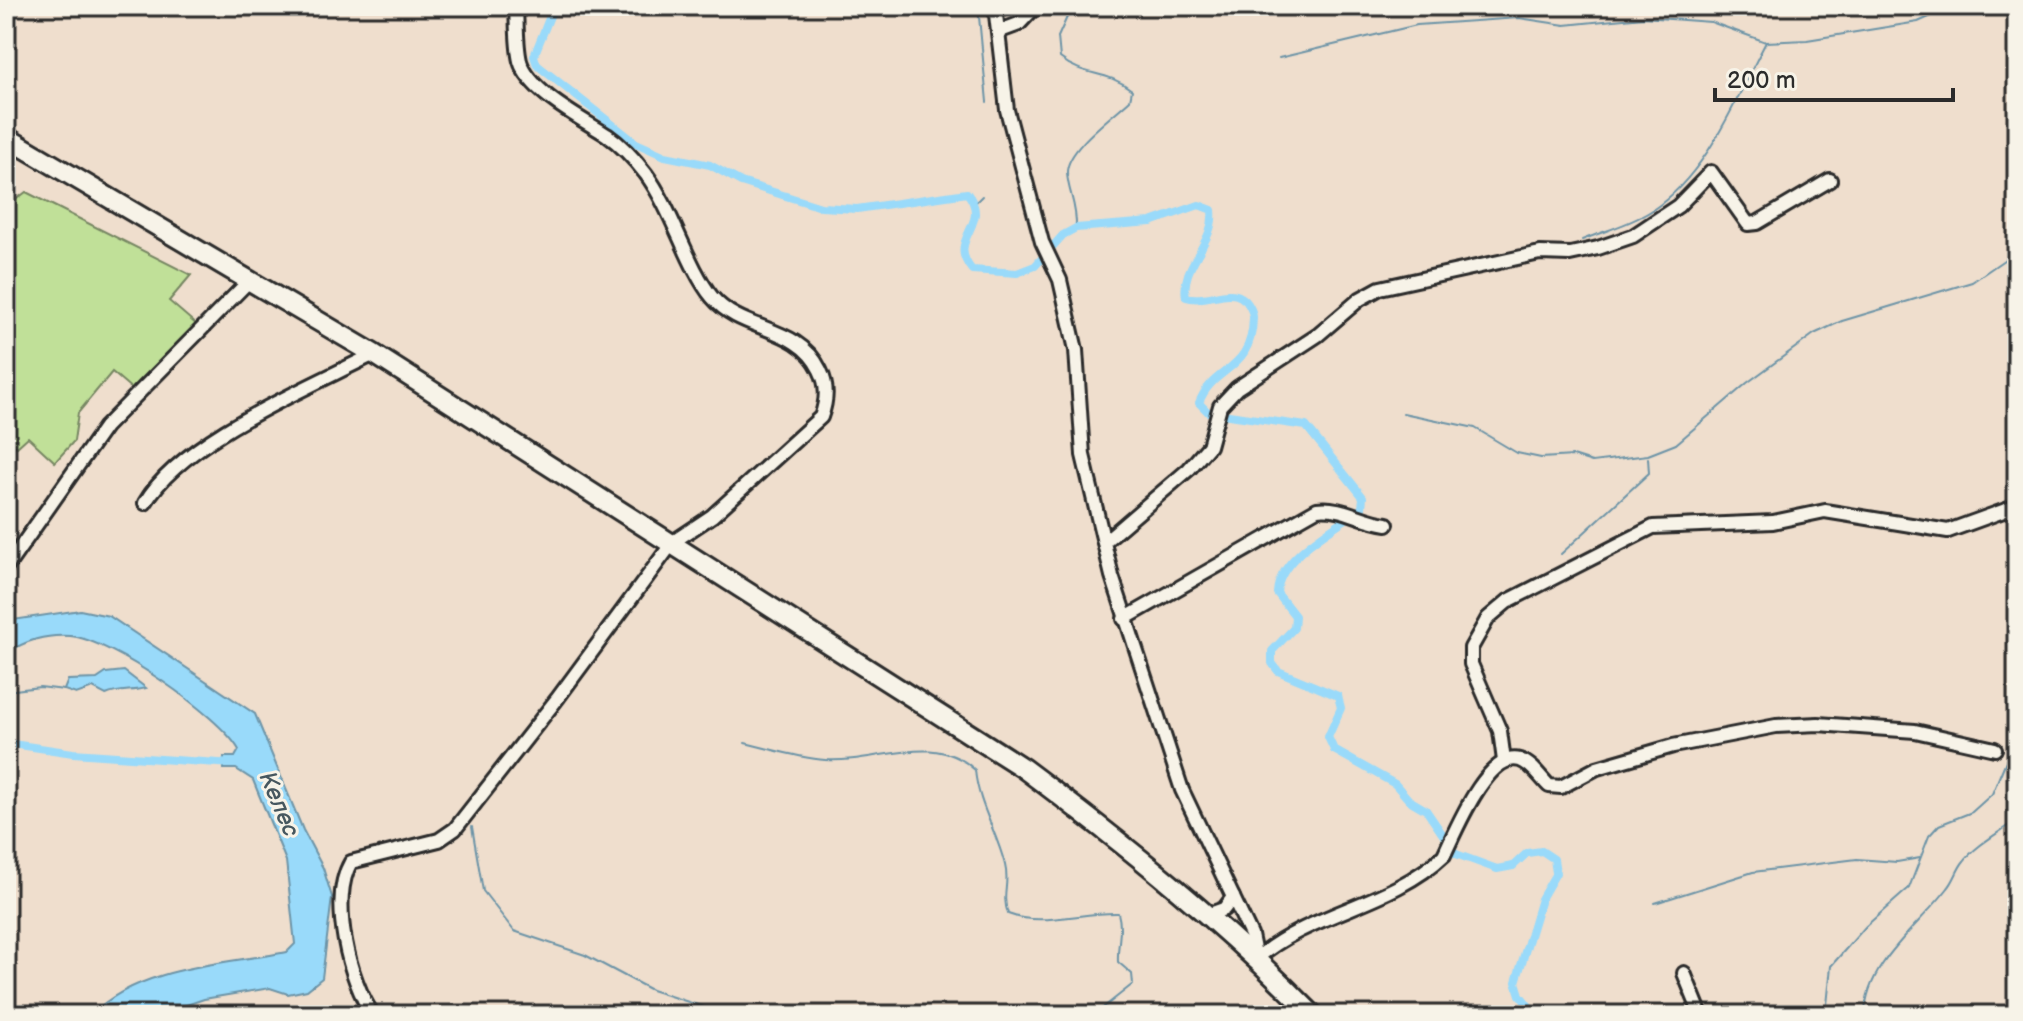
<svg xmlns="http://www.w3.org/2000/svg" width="2023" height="1021" viewBox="0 0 2023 1021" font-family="'Balsamiq Sans',sans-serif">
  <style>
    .green { fill: #c0e098; stroke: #768662; stroke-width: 2 }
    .water { fill: #99dafa; stroke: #6d94a7; stroke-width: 2 }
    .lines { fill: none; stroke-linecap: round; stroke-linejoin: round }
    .stream { stroke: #6d94a7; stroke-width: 2 }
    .canal { stroke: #99dafa; stroke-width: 8 }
    .minor-casing { stroke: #2b2b2b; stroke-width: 18 }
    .highway-casing { stroke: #2b2b2b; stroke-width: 24 }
    .minor { stroke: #f7f3e8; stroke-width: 12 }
    .highway { stroke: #f7f3e8; stroke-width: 18 }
    .labels { text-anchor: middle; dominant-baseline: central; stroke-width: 6; stroke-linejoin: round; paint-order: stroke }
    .water-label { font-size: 24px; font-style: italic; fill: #46575f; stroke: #f7f3e8 }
  </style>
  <rect width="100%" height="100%" fill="#efdecd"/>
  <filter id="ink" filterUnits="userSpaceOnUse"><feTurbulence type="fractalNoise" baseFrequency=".0125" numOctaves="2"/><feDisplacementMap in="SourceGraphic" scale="16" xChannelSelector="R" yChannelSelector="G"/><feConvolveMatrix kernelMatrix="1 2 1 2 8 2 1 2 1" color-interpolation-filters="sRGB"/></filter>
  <g filter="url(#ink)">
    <polygon class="green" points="26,192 191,275 169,301 197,325 133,390 112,372 78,413 74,441 55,462 28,437 17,447 6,441 6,207"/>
    <g class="water">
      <path d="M80 610 109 616 255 714 303 830 323 868 332 897 322 978 307 990 288 994 270 988 204 999 157 1015H91C139 966 225 964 287 952L295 944 286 861 253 780 236 769H224V757H235L239 750C219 715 110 639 70 636 45 634 26 641 6 653V621Z"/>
      <path d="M124 671 146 688C132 692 120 689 106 695L93 688 76 694 64 690 68 680 97 679 106 673Z"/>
    </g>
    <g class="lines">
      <g class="stream">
        <polyline points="978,6 987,102"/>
        <path d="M1072 6 1058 37 1060 58C1085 78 1105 69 1132 90L1130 100C1113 116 1066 149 1067 173 1068 192 1077 204 1076 228"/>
        <polyline points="1279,58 1417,25 1519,18 1565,25 1643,17 1711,22 1766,42 1807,40 1918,22 1954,6"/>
        <polyline points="975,203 982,196"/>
        <path d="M1582 240C1604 231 1631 224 1651 211 1708 174 1735 100 1766 42"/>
        <polyline points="1403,413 1475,428 1517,453 1541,458 1573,456 1592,462 1648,455 1676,444 1747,383 1814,334 1842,321 1972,282 2017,251"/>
        <polyline points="1561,554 1649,473 1648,458"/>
        <polyline points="6,691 40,687 64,690"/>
        <path d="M745 743C771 749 799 758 825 760 876 764 934 730 975 770 978 804 997 832 1005 865 1010 884 1001 894 1008 914 1040 927 1081 912 1118 913 1123 930 1117 944 1118 962L1132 974 1133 984 1094 1015"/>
        <polyline points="472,827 483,891 514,931 585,955 651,990 729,1015"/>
        <polyline points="1655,903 1753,872 1857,859 1897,862 1920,858"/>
        <polyline points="543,1006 558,1015"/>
        <polyline points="1826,1015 1831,966 1866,926 1909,888 1929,836 1939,825 1972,812 1992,794 2008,756 2017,746"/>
        <path d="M1865 1015C1865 964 1919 926 1948 888 1955 880 1957 869 1964 861 1976 845 2001 832 2017 819"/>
      </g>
      <g class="canal">
        <path d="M554 6 534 56 537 65 636 143 665 156 710 165 741 182 821 207 857 209 967 193C993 225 945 238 972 270L1017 273 1035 266 1063 235 1076 228 1151 222 1199 205 1212 210C1216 243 1180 264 1186 297 1205 303 1227 288 1241 297 1248 301 1253 311 1253 318 1252 373 1213 365 1199 403L1208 412 1306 426 1363 497 1362 508C1334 529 1279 556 1277 593L1295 616 1294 628 1272 651V663L1278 671 1338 696 1341 708 1328 737 1334 750 1395 784 1409 800 1426 810 1456 854 1497 869 1513 866 1527 853 1542 851 1554 859 1556 873 1541 899 1516 982 1520 995 1536 1015"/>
        <polyline points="6,743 73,753 233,764"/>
      </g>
      <g class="minor-casing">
        <g id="minor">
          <path d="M995 6 1007 110 1042 242 1060 280 1076 350 1083 455 1112 576 1182 790 1251 935 1256 959C1310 912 1392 905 1444 855 1455 832 1488 750 1520 760 1532 764 1540 777 1549 786L1561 787 1597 768 1673 746 1776 726 1818 724 1915 731 1995 749"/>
          <polyline points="1000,31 1019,24 1036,6"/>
          <path d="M145 503C181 440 308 388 374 354"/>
          <polyline points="1104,542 1189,469 1209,446 1220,406 1237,388 1318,335 1360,299 1380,288 1540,253 1570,254 1598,248 1633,236 1678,206 1711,172 1748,224 1757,223 1830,180"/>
          <polyline points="6,568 105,427 248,282"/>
          <path d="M1124 619 1317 509C1343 506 1361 521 1387 524"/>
          <polyline points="1504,761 1500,731 1471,664 1471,648 1488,618 1508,601 1653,527 1773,522 1825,511 1948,531 2017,506"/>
          <polyline points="1207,915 1224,909 1233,897"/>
          <polyline points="1684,973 1701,1015"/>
          <path d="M373 1015C349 981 329 899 351 862L439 840 455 829 557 699 673 542 712 516 821 417C827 400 828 386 820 370 798 324 742 333 712 297 687 266 673 211 646 174 636 161 620 144 607 135 582 119 529 92 520 61 516 44 517 23 516 6"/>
        </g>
      </g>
      <g class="highway-casing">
        <path id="highway" d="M6 137 374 354 1023 768C1125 844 1224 924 1313 1015"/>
      </g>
      <use href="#minor" class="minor"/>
      <use href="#highway" class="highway"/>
    </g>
  </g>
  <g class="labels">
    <g class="water-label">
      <text transform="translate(279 804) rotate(67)">Келес</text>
    </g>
  </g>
  <rect width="2023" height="1021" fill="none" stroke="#f7f3e8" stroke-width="32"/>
  <rect x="16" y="16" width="1991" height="989" fill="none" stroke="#2b2b2b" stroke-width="3" filter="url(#ink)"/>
  <path d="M1715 88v12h238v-12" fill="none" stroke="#2b2b2b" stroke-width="4"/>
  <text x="1727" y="88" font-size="24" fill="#2b2b2b" stroke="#f7f3e8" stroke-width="6" paint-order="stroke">200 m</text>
</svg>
